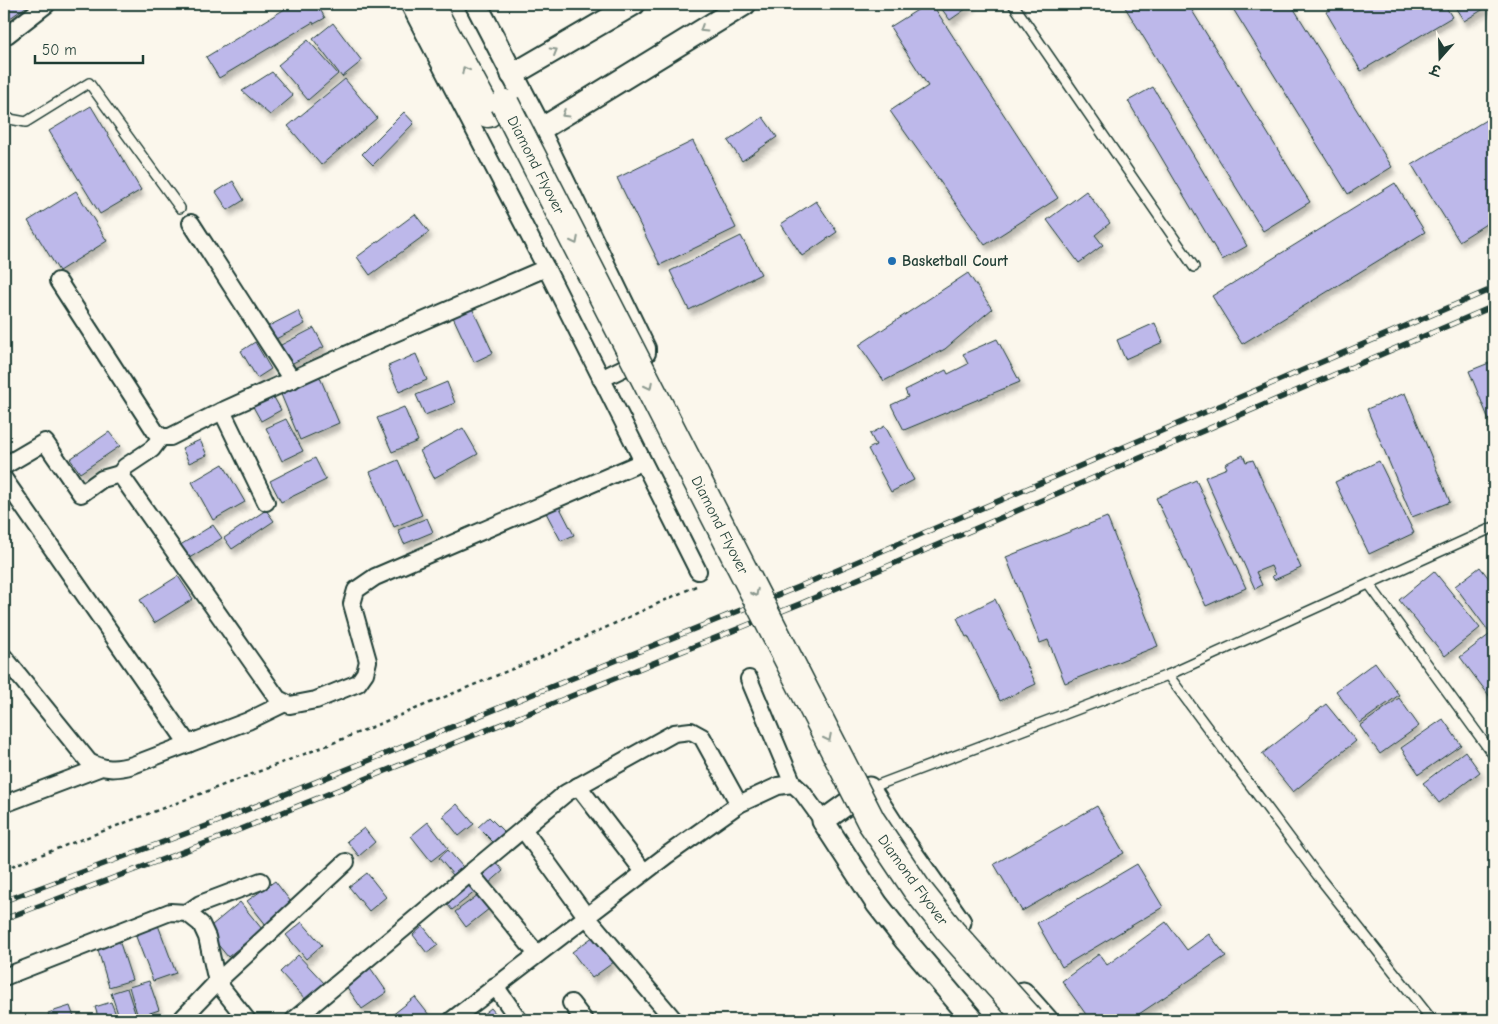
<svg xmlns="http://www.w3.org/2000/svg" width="1498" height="1024" viewBox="0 0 1498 1024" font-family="'Comic Neue','Playpen Sans Deva',sans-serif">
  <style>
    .building { fill: #bdb8ea; stroke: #1f3d34; filter: url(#shadow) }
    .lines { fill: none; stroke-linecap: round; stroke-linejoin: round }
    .service-casing { stroke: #1f3d34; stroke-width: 12 }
    .minor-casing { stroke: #1f3d34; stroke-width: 20 }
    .tertiary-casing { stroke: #1f3d34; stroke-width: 25 }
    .trunk-casing { stroke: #1f3d34; stroke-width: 31 }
    .path { stroke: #1f3d34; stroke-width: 2.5; stroke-dasharray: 4 4; stroke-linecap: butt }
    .service { stroke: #fbf7ec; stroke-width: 9 }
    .minor { stroke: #fbf7ec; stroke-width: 16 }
    .tertiary { stroke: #fbf7ec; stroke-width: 21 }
    .trunk { stroke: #fbf7ec; stroke-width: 28 }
    .rail-casing { stroke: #1f3d34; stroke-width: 5.5 }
    .rail { stroke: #fbf7ec; stroke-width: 4; stroke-dasharray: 11; stroke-linecap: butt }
    .trunk-bridge-casing { stroke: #1f3d34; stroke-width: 31; stroke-linecap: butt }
    .trunk-bridge { stroke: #fbf7ec; stroke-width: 28 }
    .oneway { stroke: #8d9a90 }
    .poi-dot { fill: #1f6fb2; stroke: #fbf7ec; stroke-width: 2 }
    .labels { text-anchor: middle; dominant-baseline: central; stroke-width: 4; stroke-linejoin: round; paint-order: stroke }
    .street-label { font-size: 15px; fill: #1f3d34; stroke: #fbf7ec }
    .poi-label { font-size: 15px; font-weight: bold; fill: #1f3d34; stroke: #fbf7ec; text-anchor: start }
  </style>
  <defs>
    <filter id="shadow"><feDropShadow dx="3" dy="5.5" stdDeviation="2.5" flood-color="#0004"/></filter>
  </defs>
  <rect width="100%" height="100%" fill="#fbf7ec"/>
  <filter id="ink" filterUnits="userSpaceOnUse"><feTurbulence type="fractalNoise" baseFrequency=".02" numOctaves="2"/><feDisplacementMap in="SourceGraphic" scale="10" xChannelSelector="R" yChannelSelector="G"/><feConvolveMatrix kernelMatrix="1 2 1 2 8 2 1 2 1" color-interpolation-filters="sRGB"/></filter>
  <g filter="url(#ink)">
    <g class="building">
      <polygon points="4,4 30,4 6,21 4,18"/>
      <polygon points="293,4 304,4 305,6 308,4 317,4 325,18 314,24 313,22 219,78 206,57"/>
      <polygon points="927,4 932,4 1058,198 985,245 890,111 928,86 890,27"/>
      <polygon points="938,4 973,4 950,20"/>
      <polygon points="1123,4 1188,4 1310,202 1263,231"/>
      <polygon points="1230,4 1291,4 1392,167 1348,194"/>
      <polygon points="1341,4 1444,4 1452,17 1361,71 1326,12"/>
      <polygon points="1453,4 1492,4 1464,21"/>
      <polygon points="333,23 362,61 342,77 313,39"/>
      <polygon points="308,40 338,74 308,100 278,65"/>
      <polygon points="272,72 293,96 270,115 242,91"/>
      <polygon points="345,79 377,118 321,165 288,126"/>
      <polygon points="1153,87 1247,246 1222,260 1128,101"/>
      <polygon points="91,106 141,190 100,214 49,131"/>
      <polygon points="404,112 414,123 373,165 362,154"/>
      <polygon points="1494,115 1494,219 1459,241 1412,165"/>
      <polygon points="763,117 777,137 742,161 728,141"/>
      <polygon points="693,141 736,228 660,265 617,178"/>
      <polygon points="233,181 244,200 228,210 216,192"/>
      <polygon points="1395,183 1425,232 1242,344 1212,296"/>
      <polygon points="76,191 107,241 59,271 28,221"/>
      <polygon points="1086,191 1110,223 1095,235 1103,245 1079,263 1047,220"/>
      <polygon points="816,201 837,232 802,256 781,224"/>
      <polygon points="415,214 429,232 370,275 357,257"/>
      <polygon points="741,236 761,274 689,310 670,271"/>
      <polygon points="968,273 992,309 945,349 884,381 859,345"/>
      <polygon points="472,308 493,353 474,362 453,317"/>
      <polygon points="298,311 305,324 270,342 263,329"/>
      <polygon points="1155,323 1163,342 1125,359 1117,340"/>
      <polygon points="314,328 324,347 287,366 277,347"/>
      <polygon points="997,339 1020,382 904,430 891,405 908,397 905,390 946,370 948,374 968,364 963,354"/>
      <polygon points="255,342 271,369 257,378 241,351"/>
      <polygon points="416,354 427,380 399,392 388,366"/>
      <polygon points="1494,361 1494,432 1469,371"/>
      <polygon points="319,375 339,423 300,440 280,392"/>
      <polygon points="447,382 455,403 425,415 416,395"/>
      <polygon points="271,392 281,410 261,421 251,403"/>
      <polygon points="1405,393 1450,502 1412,517 1367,409"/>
      <polygon points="404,407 418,441 392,452 377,418"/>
      <polygon points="286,419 303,451 282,461 266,428"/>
      <polygon points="885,426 914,480 891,492 868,449 876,445 870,434"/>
      <polygon points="463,428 478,454 434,478 420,451"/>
      <polygon points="109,432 120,446 80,473 70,459"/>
      <polygon points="200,440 207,455 189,463 182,448"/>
      <polygon points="1243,455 1246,462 1253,460 1301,568 1274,580 1272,576 1275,575 1271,566 1256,572 1262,585 1255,589 1205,477 1227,468 1225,464"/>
      <polygon points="315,458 326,480 281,502 270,481"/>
      <polygon points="398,460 422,515 394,527 370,472"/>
      <polygon points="1379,461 1414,533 1369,554 1335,482"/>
      <polygon points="223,464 245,502 213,520 192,482"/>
      <polygon points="1196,480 1246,588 1206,606 1156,498"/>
      <polygon points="558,504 574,535 561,541 545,511"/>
      <polygon points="266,510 274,521 232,549 224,538"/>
      <polygon points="1107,517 1158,646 1065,683 1048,640 1040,643 1006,557"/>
      <polygon points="427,518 433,532 404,544 398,530"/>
      <polygon points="213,525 222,538 186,560 177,547"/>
      <polygon points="1480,567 1494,585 1494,629 1490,633 1455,586"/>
      <polygon points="1434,571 1480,628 1445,656 1399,600"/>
      <polygon points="178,576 193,599 154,623 140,600"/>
      <polygon points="995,599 1036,684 1000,701 968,636 966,637 957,618"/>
      <polygon points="1494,631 1494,702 1460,657"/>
      <polygon points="1375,662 1399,695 1360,723 1336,691"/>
      <polygon points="1399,698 1419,726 1380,754 1360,726"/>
      <polygon points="1326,704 1356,741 1293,792 1262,754"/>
      <polygon points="1443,719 1461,745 1419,774 1401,748"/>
      <polygon points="1465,751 1480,772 1439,803 1423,783"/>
      <polygon points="457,804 474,824 459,836 443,816"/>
      <polygon points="1097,806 1124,853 1022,911 994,864"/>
      <polygon points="489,817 504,832 493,842 478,827"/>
      <polygon points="428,822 448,848 431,861 411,836"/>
      <polygon points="364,828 375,842 359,856 347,841"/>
      <polygon points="448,850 463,867 453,875 439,858"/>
      <polygon points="495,861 503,871 488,884 479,875"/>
      <polygon points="1137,864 1163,907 1062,967 1037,923"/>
      <polygon points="367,873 386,897 369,911 349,887"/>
      <polygon points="467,880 476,891 452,910 443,899"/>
      <polygon points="275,881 294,906 267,926 247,901"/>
      <polygon points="478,895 489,909 466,927 455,912"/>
      <polygon points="240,902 262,929 228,957 206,930"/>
      <polygon points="302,922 322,945 306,959 286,935"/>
      <polygon points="1166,922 1187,950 1209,934 1226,956 1130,1020 1115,1020 1110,1015 1103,1020 1090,1020 1062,981 1099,954 1107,965"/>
      <polygon points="158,925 176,973 153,981 135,934"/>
      <polygon points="423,926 438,945 427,953 413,935"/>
      <polygon points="594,936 614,962 592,978 572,952"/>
      <polygon points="119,940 132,980 109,987 97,947"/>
      <polygon points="298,955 326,985 308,1002 280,972"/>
      <polygon points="369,966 387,992 362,1009 344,983"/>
      <polygon points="149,981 159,1010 138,1017 129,987"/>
      <polygon points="127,988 136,1016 120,1020 111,993"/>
      <polygon points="415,997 433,1020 386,1020"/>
      <polygon points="111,1002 118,1020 99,1020 95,1007"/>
      <polygon points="70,1006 75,1020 50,1020 48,1013"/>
      <polygon points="491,1008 501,1020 480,1020 478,1018"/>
    </g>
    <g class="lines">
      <g class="service-casing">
        <g id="service">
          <polyline points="1013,4 1194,267"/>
          <polyline points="4,118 26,122 89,83 180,208"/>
          <polyline points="1369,584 1494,756"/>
          <polyline points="1168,675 1318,876 1432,1020"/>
          <polyline points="870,788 1168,675 1494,527"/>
        </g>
      </g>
      <g class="minor-casing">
        <g id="minor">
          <polyline points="409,4 546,268 698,571"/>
          <polyline points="4,30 7,35 47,4"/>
          <polyline points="541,129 647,348 647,353 644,358 601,379"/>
          <polyline points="191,223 292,380"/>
          <polyline points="58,281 155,431 161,437 170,437 222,411 388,336 546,268"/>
          <polyline points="222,411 266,502"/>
          <polyline points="161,437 152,449 125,467 120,474 278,699 290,705 316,700 358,683 365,673 368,661 352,604 356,590 375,577 642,462"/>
          <polyline points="4,466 45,442 81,494 102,479 120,474"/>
          <polyline points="4,479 188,744"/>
          <path d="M4 657 89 762C104 770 116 770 133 765L248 721 285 703"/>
          <polyline points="749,679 793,784"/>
          <polyline points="578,786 644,872"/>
          <polyline points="4,804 99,768"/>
          <polyline points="523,829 586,916 674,1020"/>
          <polyline points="470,873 537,954"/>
          <polyline points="187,913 200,904 261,881"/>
          <polyline points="4,977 170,912 187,913 201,924 207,937 217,982 247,1020"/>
          <polyline points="495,986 519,1020"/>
          <polyline points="571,1003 584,1020"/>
          <polyline points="181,1020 217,982 346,862"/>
          <polyline points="294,1020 566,793 674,733 691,731 702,737 739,804"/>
          <polyline points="452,1020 667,855 739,804 778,786 793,784 802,792 823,821"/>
        </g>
      </g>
      <g class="tertiary-casing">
        <g id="tertiary">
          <polyline points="476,4 541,129 745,4"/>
          <polyline points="512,75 634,4"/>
          <polyline points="960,922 901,838 869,788 823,821 877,904 906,941 973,1020"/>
          <polyline points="1023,993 1047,1020"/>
        </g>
      </g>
      <g class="trunk-casing">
        <polyline id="trunk" points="429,4 488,113"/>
      </g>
      <polyline class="path" points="4,869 328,745 544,656 696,586"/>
      <use href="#service" class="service"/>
      <use href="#minor" class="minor"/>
      <use href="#tertiary" class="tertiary"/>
      <use href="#trunk" class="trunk"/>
      <g class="rail-casing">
        <g id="rail">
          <polyline points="4,901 209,825 798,587 1494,288"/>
          <polyline points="4,919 214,840 802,603 1494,306"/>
        </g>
      </g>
      <use href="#rail" class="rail"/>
      <g class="trunk-bridge-casing">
        <polyline id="trunk-bridge" points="505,104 871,821 916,888 951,932 1030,1020"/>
      </g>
      <use href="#trunk-bridge" class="trunk-bridge"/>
    </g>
    <defs><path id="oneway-chevron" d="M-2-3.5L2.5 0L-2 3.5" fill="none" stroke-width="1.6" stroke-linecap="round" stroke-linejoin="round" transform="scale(1.25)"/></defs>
    <g class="oneway">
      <use href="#oneway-chevron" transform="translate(703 29) rotate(148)"/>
      <use href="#oneway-chevron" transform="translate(554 51) rotate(-30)"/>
      <use href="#oneway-chevron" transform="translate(465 70) rotate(-118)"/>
      <use href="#oneway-chevron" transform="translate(565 114) rotate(148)"/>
      <use href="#oneway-chevron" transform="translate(575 241) rotate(63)"/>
      <use href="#oneway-chevron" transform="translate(649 386) rotate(63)"/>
      <use href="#oneway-chevron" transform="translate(755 593) rotate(63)"/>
      <use href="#oneway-chevron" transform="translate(828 738) rotate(63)"/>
    </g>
  </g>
  <circle class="poi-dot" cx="892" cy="261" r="5"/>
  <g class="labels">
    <g class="street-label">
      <text transform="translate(536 165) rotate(63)">Diamond Flyover</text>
      <text transform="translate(720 525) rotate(63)">Diamond Flyover</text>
      <text transform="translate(913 880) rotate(54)">Diamond Flyover</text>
    </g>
    <g class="poi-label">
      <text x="902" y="261">Basketball Court</text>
    </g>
  </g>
  <rect width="1498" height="1024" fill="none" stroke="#fbf7ec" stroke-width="20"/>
  <rect x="10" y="10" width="1478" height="1004" fill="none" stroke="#1f3d34" stroke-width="2" filter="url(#ink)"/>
  <g transform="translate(1440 58) rotate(200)" stroke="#fbf7ec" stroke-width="4" paint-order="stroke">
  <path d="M0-4L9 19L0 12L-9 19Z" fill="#1f3d34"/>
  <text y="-8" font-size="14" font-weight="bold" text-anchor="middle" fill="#1f3d34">उ</text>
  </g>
  <path d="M35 55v8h108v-8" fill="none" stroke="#1f3d34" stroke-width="2.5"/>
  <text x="42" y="55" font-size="15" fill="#1f3d34" stroke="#fbf7ec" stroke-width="4" paint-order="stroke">50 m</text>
</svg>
